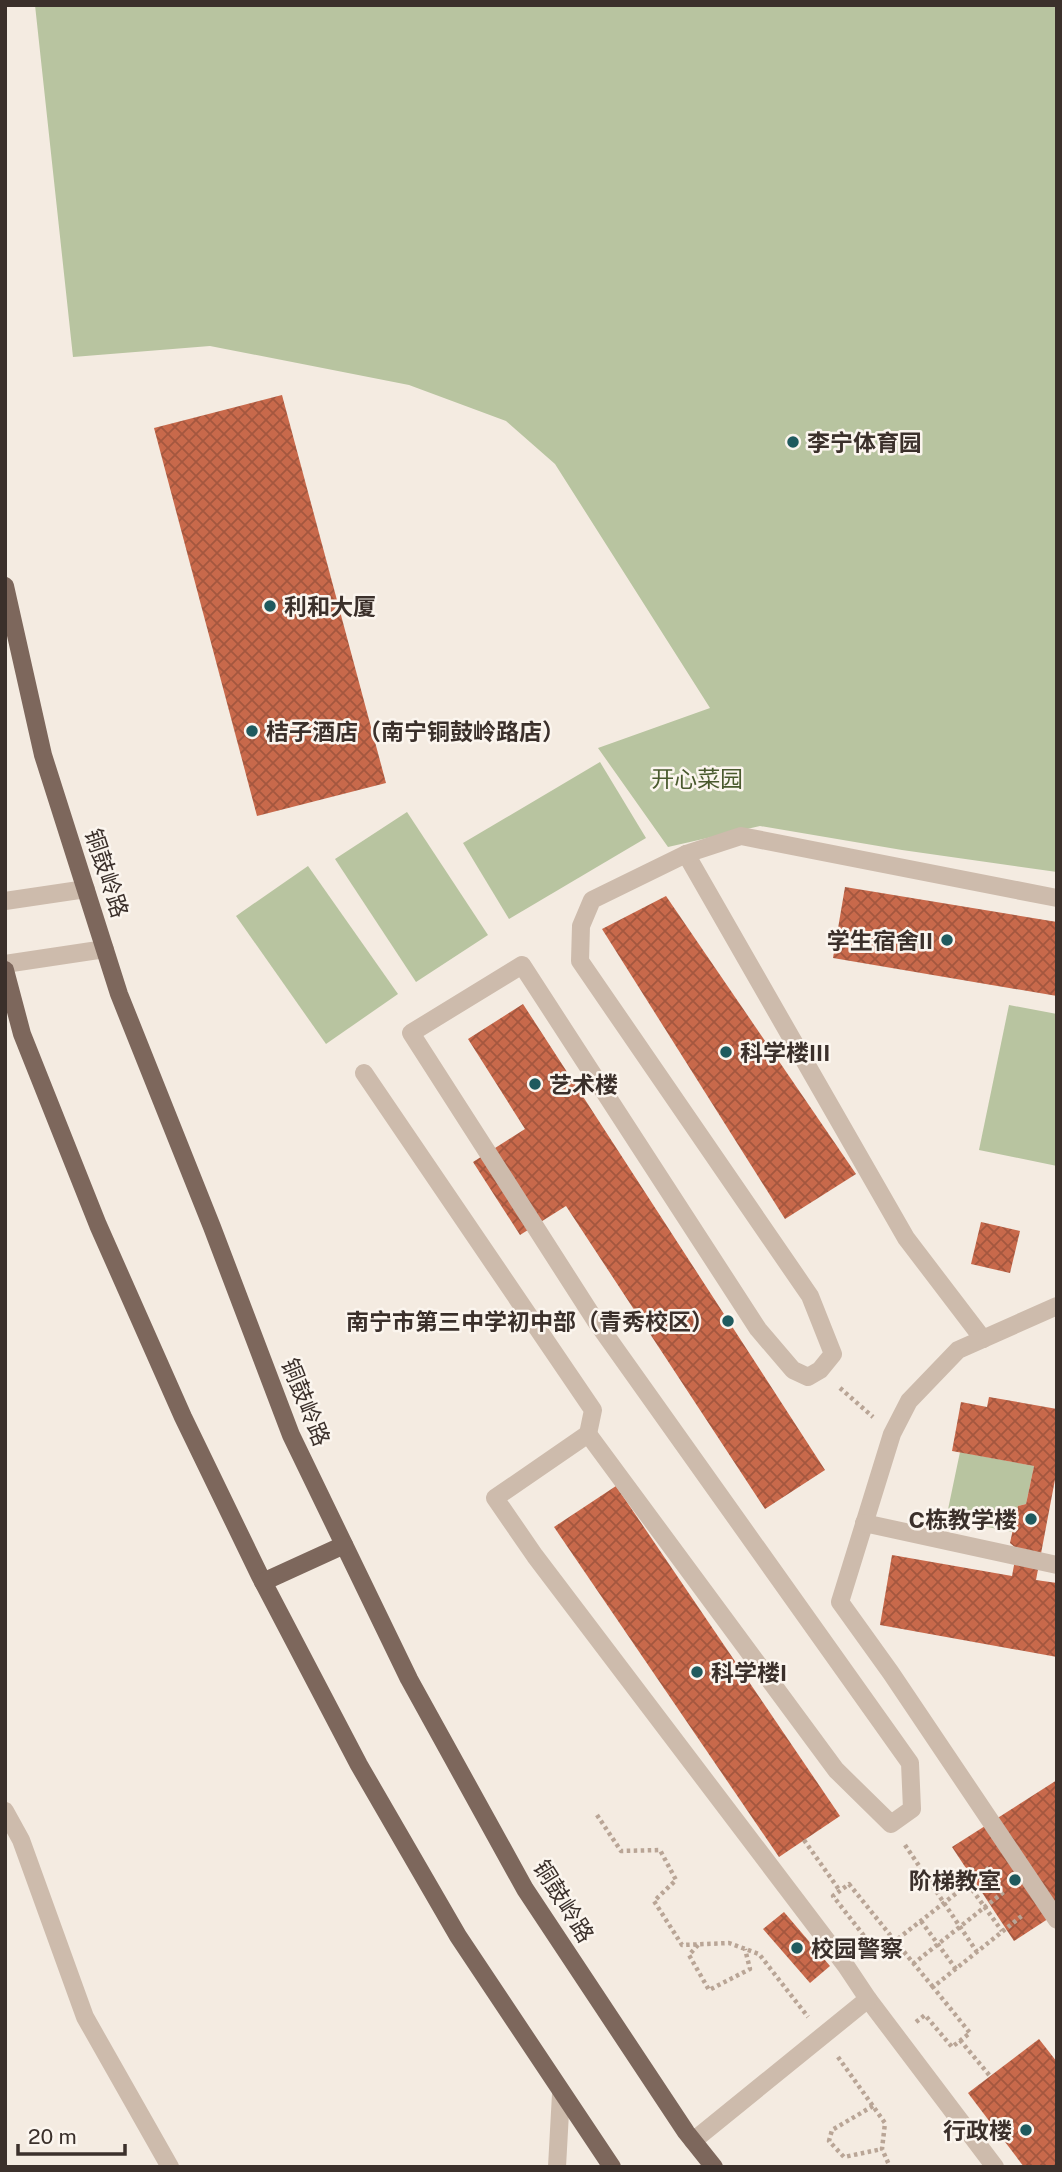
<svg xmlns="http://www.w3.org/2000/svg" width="1062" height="2172" viewBox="0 0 1062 2172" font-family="'Public Sans','Noto Sans SC',sans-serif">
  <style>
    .garden { fill: #b8c4a0 }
    .building { fill: url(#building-cross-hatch) }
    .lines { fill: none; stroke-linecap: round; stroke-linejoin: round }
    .path { stroke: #b9a596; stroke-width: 4.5; stroke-dasharray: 3.5 3.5; stroke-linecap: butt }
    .minor { stroke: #cdbbac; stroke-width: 18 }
    .major { stroke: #7d675c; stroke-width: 18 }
    .poi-dot { fill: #1f5a5e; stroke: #fbf5ee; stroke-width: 2.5 }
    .labels { text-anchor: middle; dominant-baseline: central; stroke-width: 5; stroke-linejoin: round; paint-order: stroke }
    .poi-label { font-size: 23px; font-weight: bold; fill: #3b302b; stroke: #fbf5ee; text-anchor: start }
    .park-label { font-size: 23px; fill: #4a5a2e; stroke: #fbf5ee }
    .street-label { font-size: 23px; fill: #3b302b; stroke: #fbf5ee }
  </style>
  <defs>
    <pattern id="building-cross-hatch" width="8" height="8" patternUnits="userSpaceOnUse" patternTransform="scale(1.75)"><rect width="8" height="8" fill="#c8694b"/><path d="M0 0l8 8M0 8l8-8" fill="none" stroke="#a4573f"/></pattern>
  </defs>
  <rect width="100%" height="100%" fill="#f4ebe1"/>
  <g class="garden">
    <polygon points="35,5 1057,5 1057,872 902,850 760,826 668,847 598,748 710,708 555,464 506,421 409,385 210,346 73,357"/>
    <polygon points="600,762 646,838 509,919 463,843"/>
    <polygon points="407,812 488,935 416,982 335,859"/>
    <polygon points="308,866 398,994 326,1044 236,916"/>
    <polygon points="1009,1005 1057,1014 1057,1166 979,1150"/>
    <polygon points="960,1452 1034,1466 1026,1504 1018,1506 1013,1532 946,1519"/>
  </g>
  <g class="building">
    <polygon points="282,395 386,783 257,816 154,428"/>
    <polygon points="845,887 1057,922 1057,996 833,958"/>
    <polygon points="666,896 856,1174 785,1219 602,929"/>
    <polygon points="523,1004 825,1470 765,1509 566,1206 520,1235 473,1162 525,1129 468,1039"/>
    <polygon points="981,1222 1020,1231 1010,1273 971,1264"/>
    <polygon points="989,1397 1057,1409 1057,1469 1036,1580 1057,1583 1057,1657 880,1625 892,1555 1012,1576 1017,1549 1010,1543 1018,1506 1026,1504 1034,1466 952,1451 961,1402 987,1407"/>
    <polygon points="616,1486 840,1816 779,1857 554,1527"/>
    <polygon points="1057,1780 1057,1913 1014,1941 952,1847"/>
    <polygon points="784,1912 830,1966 810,1983 763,1929"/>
    <polygon points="1039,2039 1057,2062 1057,2167 1024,2167 968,2093"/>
  </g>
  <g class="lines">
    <g class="path">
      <polyline points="840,1388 873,1417"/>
      <polyline points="597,1815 621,1851 660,1850 676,1880 654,1901 682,1945 729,1943 759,1954 808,2017"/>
      <polyline points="804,1840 840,1891"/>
      <polyline points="905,1845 977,1952"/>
      <polyline points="968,1884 1002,1931"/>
      <polyline points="921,1921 956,1969"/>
      <polyline points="895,1941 933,1987"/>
      <polyline points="698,1945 689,1955 709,1990 750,1969 745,1949"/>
      <polyline points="866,1951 872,1946 833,1896 849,1884 895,1941 990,1867"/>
      <polyline points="913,1964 1005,1891"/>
      <polyline points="916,2022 925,2015 952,2047 970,2033 933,1987 1023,1915"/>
      <polyline points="960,2040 990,2076"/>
      <polyline points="838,2057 885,2123 882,2149 890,2167"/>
      <polyline points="873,2106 832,2130 829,2141 844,2157 882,2149"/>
    </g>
    <g class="minor">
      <polyline points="686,854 906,1238 983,1339"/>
      <polyline points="5,901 86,889"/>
      <polyline points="5,964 105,949"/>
      <polyline points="364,1073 593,1410 588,1434"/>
      <polyline points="1057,1306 958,1350 909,1401 892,1434 840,1602 891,1673 1057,1920"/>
      <polyline points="864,1523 1057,1565"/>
      <polyline points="5,1811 21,1840 85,2017 170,2167"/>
      <polyline points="868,1999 995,2167"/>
      <polyline points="693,2141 868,1999 846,1966 535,1556 495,1498 588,1434 836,1770 891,1824 912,1809 910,1763 595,1320 411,1033 522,965 758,1329 793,1370 808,1377 820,1370 833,1354 810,1296 580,961 581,926 592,900 686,854 741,836 1057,898"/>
      <polyline points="557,2167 561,2094"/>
    </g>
    <g class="major">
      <polyline points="5,586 43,755 119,994 212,1227 291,1435 409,1679 525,1889 686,2132 714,2167"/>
      <polyline points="5,970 22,1034 98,1225 183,1417 260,1576 359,1765 458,1936 612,2167"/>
      <polyline points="263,1582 344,1545"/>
    </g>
  </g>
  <g class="poi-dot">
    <circle cx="793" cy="442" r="7"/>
    <circle cx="270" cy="606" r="7"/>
    <circle cx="252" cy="731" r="7"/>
    <circle cx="947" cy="940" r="7"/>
    <circle cx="726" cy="1052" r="7"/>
    <circle cx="535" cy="1084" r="7"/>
    <circle cx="728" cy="1321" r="7"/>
    <circle cx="1031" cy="1519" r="7"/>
    <circle cx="697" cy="1672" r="7"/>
    <circle cx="1015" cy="1880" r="7"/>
    <circle cx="797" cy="1948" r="7"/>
    <circle cx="1026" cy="2130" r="7"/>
  </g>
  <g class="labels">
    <g class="poi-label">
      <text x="807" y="442">李宁体育园</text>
      <text x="284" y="606">利和大厦</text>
      <text x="266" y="731">桔子酒店（南宁铜鼓岭路店）</text>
      <text x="933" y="940" text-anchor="end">学生宿舍II</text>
      <text x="740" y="1052">科学楼III</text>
      <text x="549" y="1084">艺术楼</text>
      <text x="714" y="1321" text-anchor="end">南宁市第三中学初中部（青秀校区）</text>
      <text x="1017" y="1519" text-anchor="end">C栋教学楼</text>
      <text x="711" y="1672">科学楼I</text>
      <text x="1001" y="1880" text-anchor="end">阶梯教室</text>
      <text x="811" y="1948">校园警察</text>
      <text x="1012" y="2130" text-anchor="end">行政楼</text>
    </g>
    <g class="park-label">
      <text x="697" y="778">开心菜园</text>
    </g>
    <g class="street-label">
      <text transform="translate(107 873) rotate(72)">铜鼓岭路</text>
      <text transform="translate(306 1402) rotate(68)">铜鼓岭路</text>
      <text transform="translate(564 1901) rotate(58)">铜鼓岭路</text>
    </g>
  </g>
  <rect width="1062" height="2172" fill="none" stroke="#3b302b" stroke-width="14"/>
  <path d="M18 2144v10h107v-10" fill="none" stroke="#3b302b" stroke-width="3.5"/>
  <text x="28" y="2144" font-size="21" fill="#3b302b" stroke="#fbf5ee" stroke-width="5" paint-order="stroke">20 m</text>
</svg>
